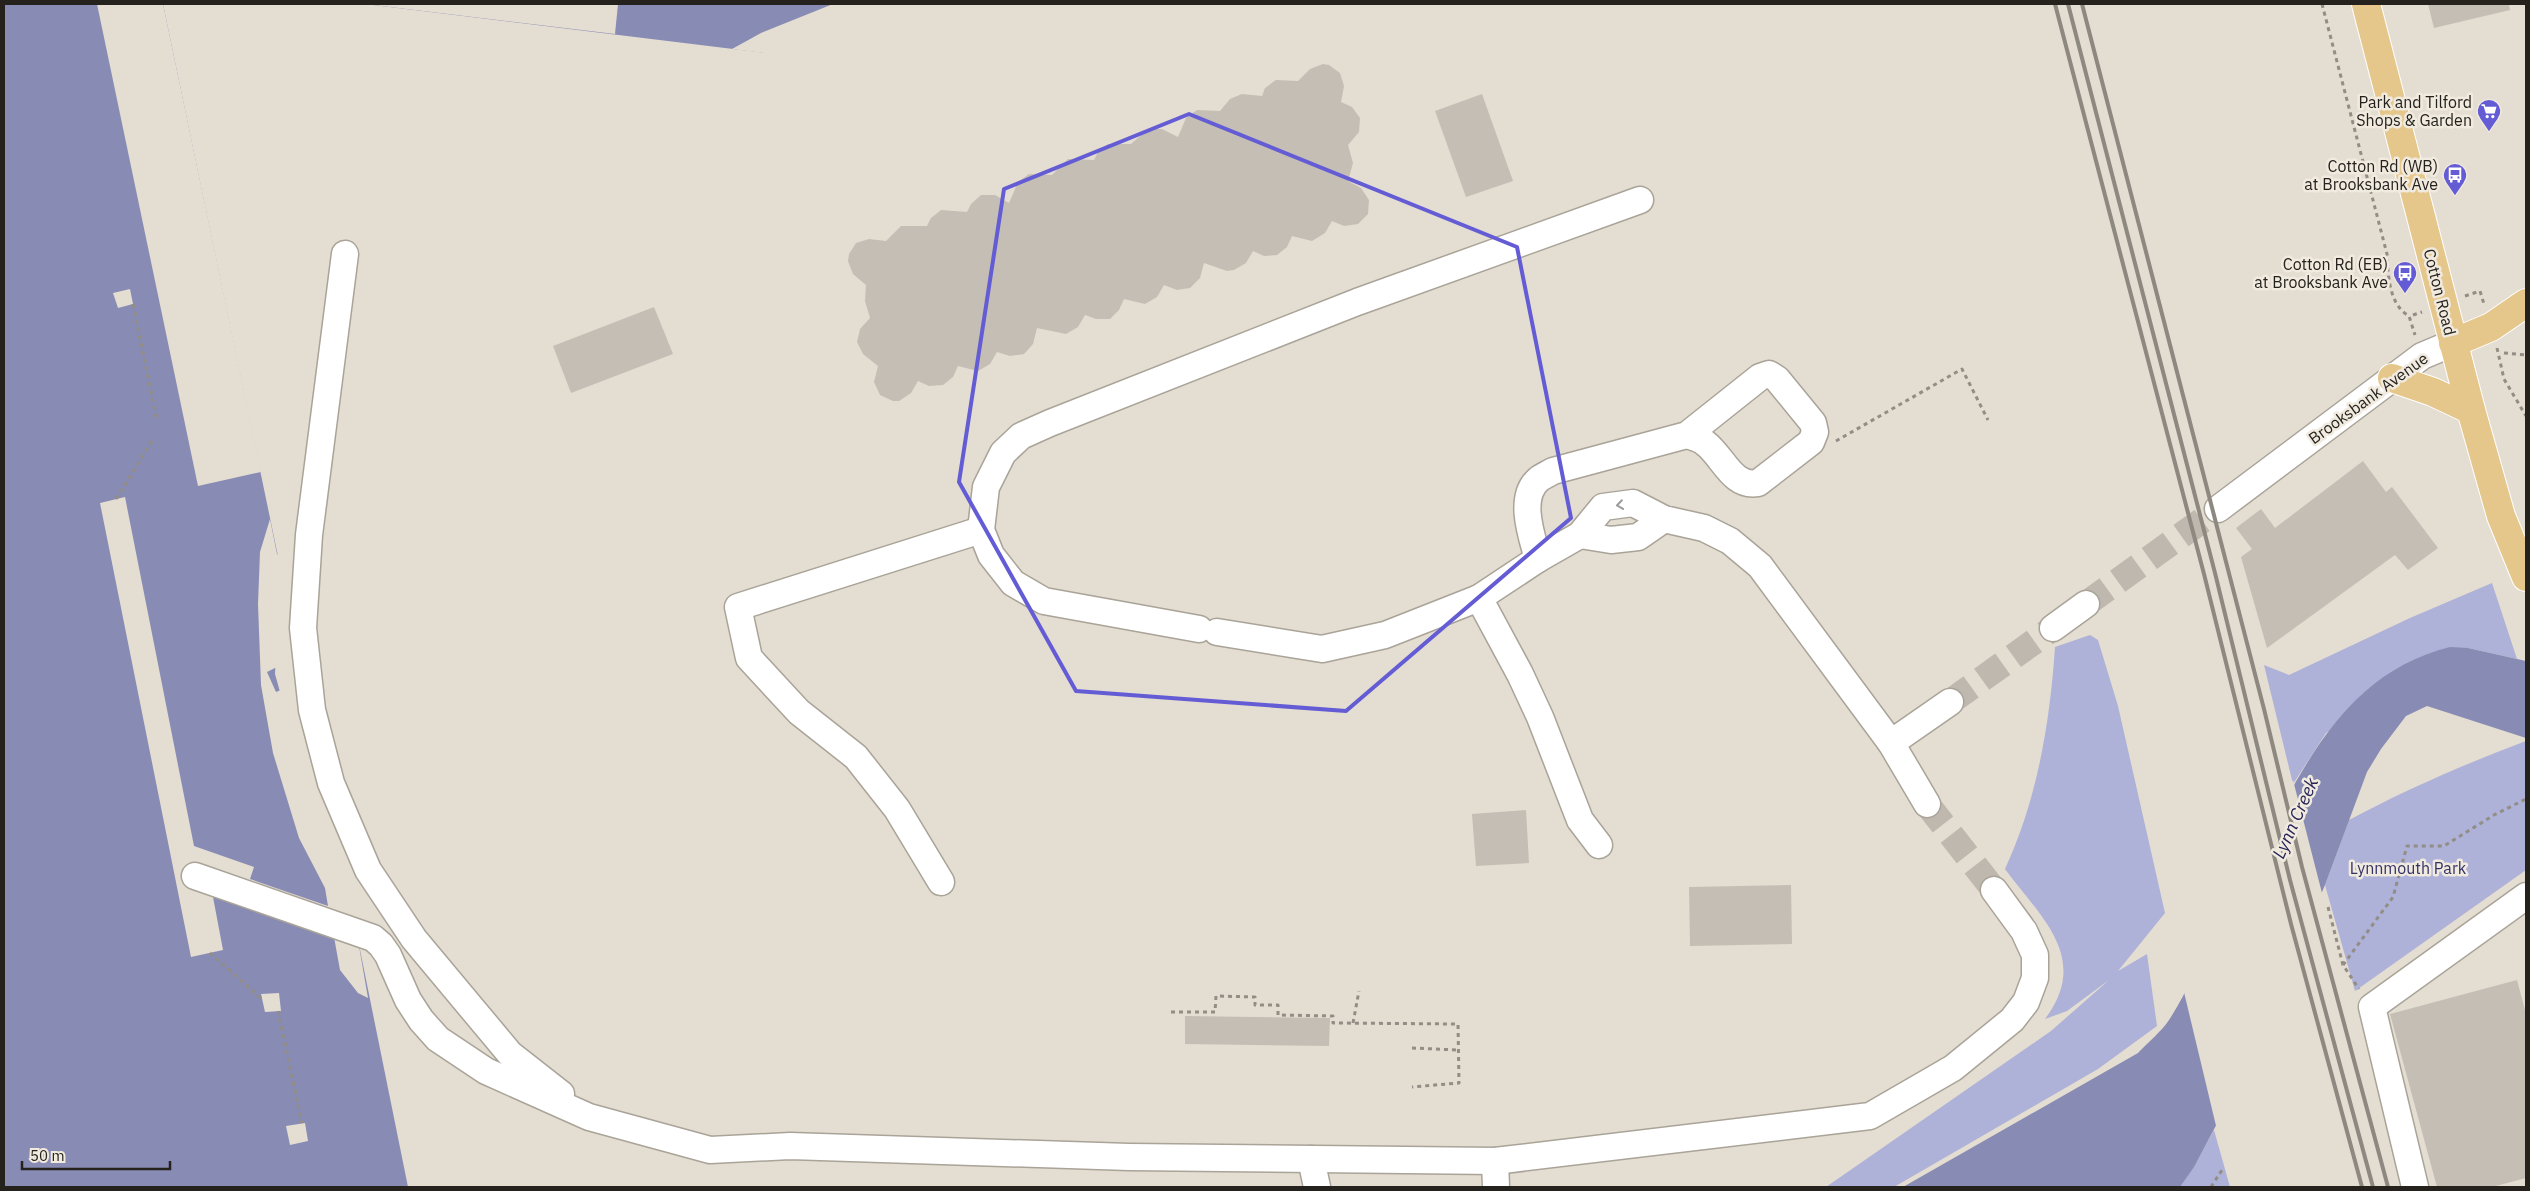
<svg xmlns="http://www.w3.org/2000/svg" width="2530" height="1191" viewBox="0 0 2530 1191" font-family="'IBM Plex Sans',sans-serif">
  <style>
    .green { fill: #aeb1d8 }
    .water { fill: #888bb4 }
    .pier { fill: #e4ddd2 }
    .building { fill: #c5beb4 }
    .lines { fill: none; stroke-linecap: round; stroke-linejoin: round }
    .minor-tunnel { stroke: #beb8ae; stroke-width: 26; stroke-dasharray: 26 13; stroke-linecap: butt }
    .minor-casing { stroke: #a9a398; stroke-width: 29 }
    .major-casing { stroke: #fff; stroke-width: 30 }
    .path { stroke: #928d85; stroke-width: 3; stroke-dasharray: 4 4; stroke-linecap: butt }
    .minor { stroke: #fff; stroke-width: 26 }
    .major { stroke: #e5c78b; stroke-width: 28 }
    .rail { stroke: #8d8880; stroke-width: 4 }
    .oneway { stroke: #9d9c9a }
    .marked { fill: none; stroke: #645cd5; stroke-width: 4; stroke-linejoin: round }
    .labels { text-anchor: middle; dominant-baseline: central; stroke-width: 5; stroke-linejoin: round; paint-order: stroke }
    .poi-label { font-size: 16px; fill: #25221e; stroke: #f1eadf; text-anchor: end }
    .street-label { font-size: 16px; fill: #25221e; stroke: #f1eadf }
    .park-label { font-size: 16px; fill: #333267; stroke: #f1eadf }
    .water-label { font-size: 18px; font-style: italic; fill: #272458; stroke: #f1eadf }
  </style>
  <rect width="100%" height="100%" fill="#e4ddd2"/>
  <g class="green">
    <polygon points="2492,583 2517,659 2468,648 2326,733 2293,784 2264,665 2289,675 2410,618"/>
    <path d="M2090 635 2098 640 2118 706 2165 913 2118 971 2147 954 2157 1026 2098 1069 1894 1187H1826L2051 1031 2109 980 2067 1011 2045 1019C2091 958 2041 918 2005 869 2037 800 2050 723 2055 647Z"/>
    <path d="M2526 741V870L2355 991 2325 885 2349 820C2407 789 2465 764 2526 741Z"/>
    <polygon points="2214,1130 2230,1187 2180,1187 2194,1166"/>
  </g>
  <g class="water">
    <polygon points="4,4 163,4 280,566 275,674 311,803 359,945 408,1187 4,1187"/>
    <polygon points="365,4 853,4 767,53"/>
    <path d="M2450 647 2468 648 2526 661V738L2427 706 2406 716 2381 749 2367 772 2325 885 2268 1019 2239 1082 2194 1167 2180 1187H1903L2138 1053C2148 1042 2161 1032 2169 1020 2181 1002 2190 982 2200 963 2221 924 2242 885 2262 846 2306 760 2349 672 2450 647Z"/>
  </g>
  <g class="pier">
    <polygon points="97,4 163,4 261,472 198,486"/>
    <polygon points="365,4 618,4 615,34"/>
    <polygon points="833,4 853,4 855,16 772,54 732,49 761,33"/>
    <polygon points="130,289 133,304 118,308 113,293"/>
    <polygon points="125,497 194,846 254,867 250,879 328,906 325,888 299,838 273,753 261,685 258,604 260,552 270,519 277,554 280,557 282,566 277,667 267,672 276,692 281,690 313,802 366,916 361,945 359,946 368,998 358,993 340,970 334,937 213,897 223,950 191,957 100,503"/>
    <polygon points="2293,780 2323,897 2271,1020 2217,1130 2183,988 2237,890"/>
    <polygon points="279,993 281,1011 265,1012 261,994"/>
    <polygon points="305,1123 308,1141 290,1145 286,1126"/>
  </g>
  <g class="building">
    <polygon points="2428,4 2509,4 2510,10 2434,28"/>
    <polygon points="1323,64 1329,65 1340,73 1344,86 1341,102 1352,107 1360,118 1359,132 1348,145 1353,163 1348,181 1361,188 1369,200 1368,214 1358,224 1344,226 1332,221 1325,233 1312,241 1292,236 1287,247 1277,255 1264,256 1253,251 1246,263 1234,270 1227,271 1204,263 1200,278 1190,288 1177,290 1164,285 1157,297 1145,304 1124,299 1119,310 1110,319 1096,319 1085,315 1078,327 1066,334 1037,328 1033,344 1024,354 1010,356 997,352 990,364 978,371 958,366 953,377 943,385 929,386 918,381 911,393 899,401 893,401 880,395 874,382 878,366 863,354 857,342 860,329 870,318 865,301 866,285 853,274 848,261 849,254 856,243 869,239 886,241 901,226 927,226 931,218 941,210 967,212 971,204 981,195 995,195 1009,203 1018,182 1029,174 1052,175 1068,159 1094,160 1098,152 1108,144 1131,144 1148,129 1162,129 1178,137 1186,118 1197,110 1220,111 1230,99 1242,94 1262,96 1265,88 1276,80 1298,81 1310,69"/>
    <polygon points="1482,94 1513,181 1466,197 1435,111"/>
    <polygon points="654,307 673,354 571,393 553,346"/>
    <polygon points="2363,461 2386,492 2392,487 2438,548 2408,570 2395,555 2267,648 2241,557 2252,549 2236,528 2261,509 2275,528"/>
    <polygon points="1526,810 1529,863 1476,866 1472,814"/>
    <polygon points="1791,885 1792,944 1690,946 1689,887"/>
    <polygon points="2517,980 2526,1014 2526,1178 2492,1187 2437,1187 2390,1014"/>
    <polygon points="1185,1016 1330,1018 1329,1046 1185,1044"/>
  </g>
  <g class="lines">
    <g class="minor-tunnel">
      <polyline points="2086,604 2218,509"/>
      <polyline points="1950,702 2053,628"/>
      <polyline points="1927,804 1994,890"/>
    </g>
    <g class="minor-casing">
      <g id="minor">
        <polyline points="345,254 309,535 303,628 312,710 331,783 368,870 414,939 510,1054 561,1094"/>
        <polyline points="2218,509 2422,356 2453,343"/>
        <polyline points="1580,535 1611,540 1638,537 1664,519"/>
        <path d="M1538 559C1532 537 1517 497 1539 479 1543 476 1548 474 1553 471L1687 435C1693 437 1701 439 1705 443 1723 456 1732 488 1758 483L1811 442 1815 432 1813 423 1777 379 1769 374 1760 377 1687 435"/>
        <polyline points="1479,598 1520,674 1540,717 1580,820 1599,845"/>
        <polyline points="2053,628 2086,604"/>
        <polyline points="1199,629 1044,601 1013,583 991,555 981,530 986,487 1003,453 1021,436 1050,423 1357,302 1640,200"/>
        <polyline points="1217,632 1322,649 1385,635 1479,598 1538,559 1580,535 1603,507 1633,503 1664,519 1704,528 1730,541 1760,566 1891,743 1927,804"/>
        <polyline points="1891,743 1950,702"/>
        <polyline points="195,876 373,938 381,945 388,955 408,1000 421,1020 438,1039 486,1071 589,1117 710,1150 790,1146 1129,1157 1495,1161 1870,1116 1953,1068 2012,1020 2026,1002 2035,978 2035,955 2024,931 1994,890"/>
        <polyline points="941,882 897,809 856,757 799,712 749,658 738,607 981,530"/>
        <polyline points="1311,1159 1317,1187"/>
        <polyline points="1495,1161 1496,1187"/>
        <polyline points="2415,1187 2372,1007 2526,896"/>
      </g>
    </g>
    <g class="major-casing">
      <g id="major">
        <polyline points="2366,4 2471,410 2501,516 2526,577"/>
        <polyline points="2453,343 2491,327 2526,303"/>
        <polyline points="2392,378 2433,392 2471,410"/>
      </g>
    </g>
    <g class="path">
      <path d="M2322 4 2387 254C2388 275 2389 305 2409 316L2415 335"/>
      <polyline points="2465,296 2480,291 2484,304"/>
      <polyline points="133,304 157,421"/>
      <polyline points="2413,315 2422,312"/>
      <polyline points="2497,348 2504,379 2526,416"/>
      <polyline points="2504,353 2526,355"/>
      <polyline points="1836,441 1962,369 1988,420"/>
      <polyline points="116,499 154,438"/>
      <polyline points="2328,907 2343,965 2359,989"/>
      <polyline points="210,953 262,999"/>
      <polyline points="2343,965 2393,897 2407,846 2444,846 2494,815 2526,799"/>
      <polyline points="278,1011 302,1123"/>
      <polyline points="1171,1012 1215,1012 1216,996 1255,997 1255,1005 1278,1005 1278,1015 1333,1016 1333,1023 1458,1024 1459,1083 1412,1087"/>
      <polyline points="1353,1023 1359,991"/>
      <polyline points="1412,1048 1458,1050"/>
      <polyline points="2211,1187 2222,1170"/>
    </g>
    <use href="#minor" class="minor"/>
    <use href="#major" class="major"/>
    <g class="rail">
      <polyline points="2055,4 2204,574 2291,924 2362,1187"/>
      <polyline points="2068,4 2215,573 2290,880 2373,1187"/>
      <polyline points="2082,4 2264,709 2302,867 2388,1187"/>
    </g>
  </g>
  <defs><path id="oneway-chevron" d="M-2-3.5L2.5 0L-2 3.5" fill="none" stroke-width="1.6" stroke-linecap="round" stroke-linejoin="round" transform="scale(1.25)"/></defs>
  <use class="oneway" href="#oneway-chevron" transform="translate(1620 505) rotate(172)"/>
  <path class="marked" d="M1189 114 1517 247 1571 518 1346 711 1076 691 959 482 1004 189Z"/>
  <defs>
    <g id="supermarket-pin" transform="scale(1.25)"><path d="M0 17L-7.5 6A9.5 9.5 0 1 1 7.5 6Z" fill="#645cd5" stroke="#f1eadf"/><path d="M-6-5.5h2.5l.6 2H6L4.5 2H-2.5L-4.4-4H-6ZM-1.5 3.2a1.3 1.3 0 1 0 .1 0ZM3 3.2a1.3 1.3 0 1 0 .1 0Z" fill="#fff"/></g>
    <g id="bus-pin" transform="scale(1.25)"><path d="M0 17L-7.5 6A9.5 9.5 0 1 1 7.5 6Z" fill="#645cd5" stroke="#f1eadf"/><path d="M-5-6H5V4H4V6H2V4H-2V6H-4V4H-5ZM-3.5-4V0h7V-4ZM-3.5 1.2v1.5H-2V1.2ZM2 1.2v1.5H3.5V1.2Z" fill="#fff"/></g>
  </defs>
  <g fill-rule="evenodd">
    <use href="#supermarket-pin" x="2489" y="111"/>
    <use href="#bus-pin" x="2455" y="175"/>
    <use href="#bus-pin" x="2405" y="273"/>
  </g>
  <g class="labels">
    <g class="poi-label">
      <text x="2472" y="102">Park and Tilford<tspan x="2472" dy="18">Shops &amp; Garden</tspan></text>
      <text x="2438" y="166">Cotton Rd (WB)<tspan x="2438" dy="18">at Brooksbank Ave</tspan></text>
      <text x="2388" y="264">Cotton Rd (EB)<tspan x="2388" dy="18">at Brooksbank Ave</tspan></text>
    </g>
    <g class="street-label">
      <text transform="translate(2440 292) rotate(76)">Cotton Road</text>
      <text transform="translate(2368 398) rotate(-36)">Brooksbank Avenue</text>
    </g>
    <g class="park-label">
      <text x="2408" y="868">Lynnmouth Park</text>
    </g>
    <g class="water-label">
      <text transform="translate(2295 818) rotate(-66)">Lynn Creek</text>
    </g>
  </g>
  <rect width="2530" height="1191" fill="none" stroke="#25221e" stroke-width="10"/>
  <path d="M22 1161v8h148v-8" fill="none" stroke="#25221e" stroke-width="2.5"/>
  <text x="30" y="1161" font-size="15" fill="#25221e" stroke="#f1eadf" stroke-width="4" paint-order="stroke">50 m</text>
</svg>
